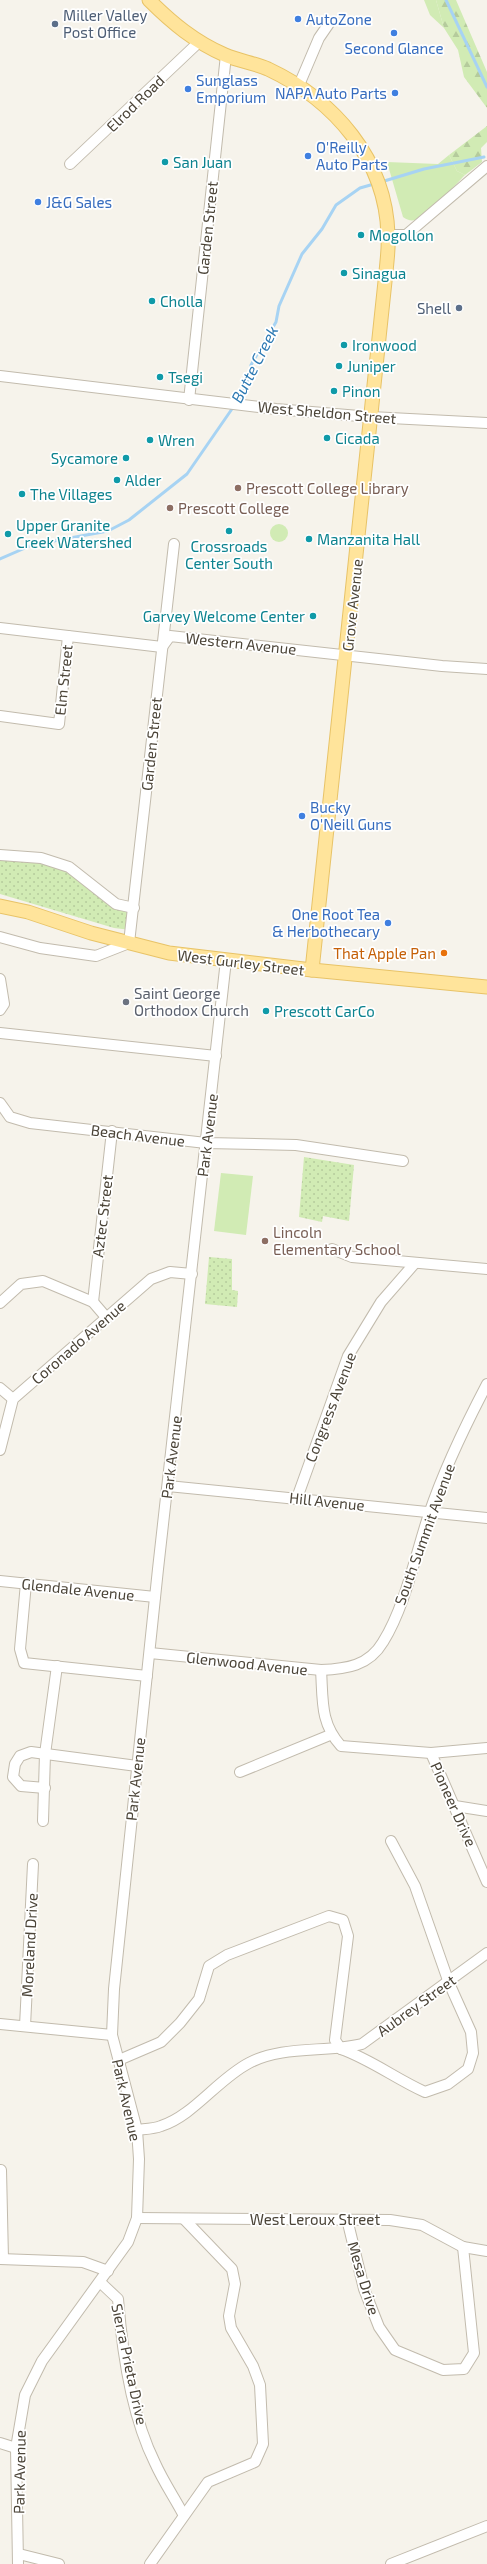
<svg xmlns="http://www.w3.org/2000/svg" width="487" height="2564" viewBox="0 0 487 2564" font-family="'Exo 2',sans-serif">
  <style>
    .grass { fill: #d1ebb4 }
    .forest { fill: url(#forest-firs) }
    .park { fill: url(#park-dots) }
    .lines { fill: none; stroke-linecap: round; stroke-linejoin: round }
    .stream { stroke: #a7d3f3; stroke-width: 3 }
    .minor-casing { stroke: #c2bbad; stroke-width: 12 }
    .major-casing { stroke: #e8c367; stroke-width: 15 }
    .minor { stroke: #fff; stroke-width: 10 }
    .major { stroke: #ffe49b; stroke-width: 13 }
    .shop-dot { fill: #3f7fe0; stroke: #fff; stroke-width: 1.5 }
    .service-dot { fill: #5c6f8a; stroke: #fff; stroke-width: 1.5 }
    .culture-dot { fill: #0f9aa8; stroke: #fff; stroke-width: 1.5 }
    .education-dot { fill: #8d6e63; stroke: #fff; stroke-width: 1.5 }
    .food-dot { fill: #e8710a; stroke: #fff; stroke-width: 1.5 }
    .worship-dot { fill: #6b7280; stroke: #fff; stroke-width: 1.5 }
    .labels { text-anchor: middle; dominant-baseline: central; stroke-width: 3.5; stroke-linejoin: round; paint-order: stroke }
    .service-label { font-size: 15px; fill: #4e5e75; stroke: #fff; text-anchor: start }
    .shop-label { font-size: 15px; fill: #366cbe; stroke: #fff; text-anchor: start }
    .street-label { font-size: 15px; fill: #4b4438; stroke: #fff }
    .culture-label { font-size: 15px; fill: #0d838f; stroke: #fff; text-anchor: start }
    .education-label { font-size: 15px; fill: #785e54; stroke: #fff; text-anchor: start }
    .food-label { font-size: 15px; fill: #c56008; stroke: #fff; text-anchor: end }
    .worship-label { font-size: 15px; fill: #5b616d; stroke: #fff; text-anchor: start }
    .water-label { font-size: 16px; font-style: italic; fill: #2c79b3; stroke: #fff }
  </style>
  <defs>
    <pattern id="forest-firs" width="22" height="20" patternUnits="userSpaceOnUse"><rect width="22" height="20" fill="#d1ebb4"/><path d="M5 1l3.5 6h-7zM16 11l3.5 6h-7z" fill="#b5cb9c"/></pattern>
    <pattern id="park-dots" width="8" height="8" patternUnits="userSpaceOnUse"><rect width="8" height="8" fill="#d1ebb4"/><path d="M2 2h.1M6 6h.1" fill="none" stroke="#b5cb9c" stroke-width="1.8" stroke-linecap="round"/></pattern>
  </defs>
  <rect width="100%" height="100%" fill="#f6f3eb"/>
  <g class="grass">
    <polygon points="424,0 436,0 444,28 430,15"/>
    <path d="M449 155 457 171 465 175C452 188 431 213 415 220 411 221 407 220 403 217L387 162 438 164Z"/>
    <circle cx="279" cy="533" r="9"/>
    <polygon points="221,1173 253,1176 246,1235 214,1231"/>
  </g>
  <g class="forest">
    <polygon points="436,0 456,0 487,72 487,108 464,77 458,50 444,28"/>
    <polygon points="487,126 487,142 481,148 482,162 465,175 457,171 449,155"/>
  </g>
  <g class="park">
    <polygon points="0,855 69,867 116,904 134,908 131,930 114,928 0,894"/>
    <polygon points="304,1157 354,1165 349,1221 323,1216 322,1222 299,1217"/>
    <polygon points="209,1257 232,1259 232,1290 238,1291 237,1307 205,1304"/>
  </g>
  <g class="lines">
    <g class="stream">
      <polyline points="446,0 487,87"/>
      <polyline points="381,182 424,169 484,157"/>
      <polyline points="237,402 246,386 251,365 276,322 279,306 302,254 322,229 336,205 360,188 374,184"/>
      <polyline points="0,559 32,545 108,531 129,520 187,474 234,406"/>
    </g>
    <g class="minor-casing">
      <g id="minor">
        <polyline points="299,85 319,38 330,22"/>
        <polyline points="70,164 199,42"/>
        <polyline points="388,235 406,235 487,166"/>
        <polyline points="0,376 276,409 371,417 487,423"/>
        <polyline points="189,400 226,55"/>
        <polyline points="0,628 162,647 170,636 442,666 487,669"/>
        <polyline points="0,716 59,724 68,636"/>
        <polyline points="0,855 41,858 69,867 116,904 134,908"/>
        <polyline points="0,937 40,948 96,956 129,943 174,544"/>
        <polyline points="0,979 4,1004 0,1010"/>
        <polyline points="0,1033 216,1056"/>
        <polyline points="0,1103 10,1117 30,1123 206,1143 296,1145 403,1161"/>
        <polyline points="332,1249 352,1257 487,1269"/>
        <polyline points="93,1302 112,1131"/>
        <polyline points="0,1303 21,1284 43,1281 93,1302 105,1316"/>
        <polyline points="0,1388 13,1399"/>
        <polyline points="0,1450 13,1399 151,1279 170,1272 192,1274"/>
        <polyline points="168,1486 487,1518"/>
        <polyline points="297,1498 348,1356 381,1302 415,1263"/>
        <polyline points="0,1581 155,1597"/>
        <polyline points="26,1583 20,1649 24,1663 147,1676"/>
        <path d="M150 1653 321 1670C346 1669 369 1666 383 1642 405 1607 416 1553 429 1514 444 1469 465 1426 487 1384"/>
        <path d="M321 1670C323 1700 320 1723 341 1746L431 1753 487 1748"/>
        <polyline points="431,1753 487,1882"/>
        <polyline points="240,1772 330,1735"/>
        <polyline points="45,1788 21,1786 13,1777 15,1764 20,1756 31,1752 137,1766"/>
        <polyline points="455,1806 487,1811"/>
        <polyline points="43,1821 45,1754 57,1666"/>
        <polyline points="0,2024 112,2035"/>
        <polyline points="25,2026 33,1864"/>
        <path d="M341 2049C370 2059 396 2079 425 2092L448 2084 468 2069 473 2053 471 2032 449 1983 415 1886 391 1841"/>
        <polyline points="119,2060 161,2042 180,2023 199,1999 209,1966 227,1955 329,1916 343,1920 348,1936 335,2040 341,2049"/>
        <path d="M137 2130C144 2129 153 2129 161 2126 193 2116 218 2079 249 2063 283 2045 326 2053 362 2044L487 1953"/>
        <polyline points="1,2170 3,2259"/>
        <polyline points="137,2218 390,2220 422,2225 463,2247 487,2251"/>
        <polyline points="347,2219 364,2289 379,2327 395,2350 443,2370 464,2369 474,2353 463,2247"/>
        <polyline points="0,2259 83,2262 108,2271"/>
        <path d="M101 2283 118 2299C122 2350 132 2417 155 2463 163 2481 174 2497 183 2514"/>
        <polyline points="0,2443 16,2448"/>
        <polyline points="19,2554 59,2564"/>
        <polyline points="18,2564 16,2448 25,2395 42,2361 128,2242 137,2218 139,2159 137,2130 112,2035 114,1989 158,1569 226,960"/>
        <polyline points="150,2564 208,2482 255,2462 263,2444 260,2385 253,2366 231,2328 229,2316 235,2284 232,2269 184,2219"/>
        <polyline points="391,2564 487,2526"/>
      </g>
    </g>
    <g class="major-casing">
      <g id="major">
        <path d="M149 0C172 23 195 42 225 55 239 61 254 63 268 69 334 100 386 159 388 235 389 247 387 260 386 272L312 970"/>
        <polyline points="0,906 28,912 91,933 169,953 312,970 487,987"/>
      </g>
    </g>
    <use href="#minor" class="minor"/>
    <use href="#major" class="major"/>
  </g>
  <g class="shop-dot">
    <circle cx="298" cy="19" r="4"/>
    <circle cx="394" cy="33" r="4"/>
    <circle cx="188" cy="89" r="4"/>
    <circle cx="395" cy="93" r="4"/>
    <circle cx="308" cy="156" r="4"/>
    <circle cx="38" cy="202" r="4"/>
    <circle cx="302" cy="816" r="4"/>
    <circle cx="388" cy="923" r="4"/>
  </g>
  <g class="service-dot">
    <circle cx="55" cy="24" r="4"/>
    <circle cx="459" cy="308" r="4"/>
  </g>
  <g class="culture-dot">
    <circle cx="165" cy="162" r="4"/>
    <circle cx="361" cy="235" r="4"/>
    <circle cx="344" cy="273" r="4"/>
    <circle cx="152" cy="301" r="4"/>
    <circle cx="344" cy="345" r="4"/>
    <circle cx="339" cy="366" r="4"/>
    <circle cx="160" cy="377" r="4"/>
    <circle cx="334" cy="391" r="4"/>
    <circle cx="327" cy="438" r="4"/>
    <circle cx="150" cy="440" r="4"/>
    <circle cx="126" cy="458" r="4"/>
    <circle cx="117" cy="480" r="4"/>
    <circle cx="22" cy="494" r="4"/>
    <circle cx="229" cy="531" r="4"/>
    <circle cx="8" cy="534" r="4"/>
    <circle cx="309" cy="539" r="4"/>
    <circle cx="313" cy="616" r="4"/>
    <circle cx="266" cy="1011" r="4"/>
  </g>
  <g class="education-dot">
    <circle cx="238" cy="488" r="4"/>
    <circle cx="170" cy="508" r="4"/>
    <circle cx="265" cy="1241" r="4"/>
  </g>
  <circle class="food-dot" cx="444" cy="953" r="4"/>
  <circle class="worship-dot" cx="126" cy="1002" r="4"/>
  <g class="labels">
    <g class="service-label">
      <text x="63" y="15">Miller Valley<tspan x="63" dy="17">Post Office</tspan></text>
      <text x="451" y="308" text-anchor="end">Shell</text>
    </g>
    <g class="shop-label">
      <text x="306" y="19">AutoZone</text>
      <text x="394" y="48" text-anchor="middle">Second Glance</text>
      <text x="196" y="80">Sunglass<tspan x="196" dy="17">Emporium</tspan></text>
      <text x="387" y="93" text-anchor="end">NAPA Auto Parts</text>
      <text x="316" y="147">O'Reilly<tspan x="316" dy="17">Auto Parts</tspan></text>
      <text x="46" y="202">J&amp;G Sales</text>
      <text x="310" y="807">Bucky<tspan x="310" dy="17">O'Neill Guns</tspan></text>
      <text x="380" y="914" text-anchor="end">One Root Tea<tspan x="380" dy="17">&amp; Herbothecary</tspan></text>
    </g>
    <g class="street-label">
      <text transform="translate(135 103) rotate(-44)">Elrod Road</text>
      <text transform="translate(207 228) rotate(-84)">Garden Street</text>
      <text transform="translate(327 412) rotate(5)">West Sheldon Street</text>
      <text transform="translate(352 605) rotate(-84)">Grove Avenue</text>
      <text transform="translate(241 643) rotate(6)">Western Avenue</text>
      <text transform="translate(63 680) rotate(-84)">Elm Street</text>
      <text transform="translate(151 744) rotate(-84)">Garden Street</text>
      <text transform="translate(241 962) rotate(7)">West Gurley Street</text>
      <text transform="translate(138 1135) rotate(7)">Beach Avenue</text>
      <text transform="translate(207 1135) rotate(-83)">Park Avenue</text>
      <text transform="translate(102 1216) rotate(-83)">Aztec Street</text>
      <text transform="translate(78 1342) rotate(-41)">Coronado Avenue</text>
      <text transform="translate(330 1407) rotate(-69)">Congress Avenue</text>
      <text transform="translate(171 1457) rotate(-83)">Park Avenue</text>
      <text transform="translate(327 1501) rotate(6)">Hill Avenue</text>
      <text transform="translate(424 1534) rotate(-70)">South Summit Avenue</text>
      <text transform="translate(78 1589) rotate(6)">Glendale Avenue</text>
      <text transform="translate(247 1663) rotate(6)">Glenwood Avenue</text>
      <text transform="translate(135 1779) rotate(-84)">Park Avenue</text>
      <text transform="translate(454 1804) rotate(66)">Pioneer Drive</text>
      <text transform="translate(29 1945) rotate(-87)">Moreland Drive</text>
      <text transform="translate(416 2005) rotate(-36)">Aubrey Street</text>
      <text transform="translate(127 2100) rotate(77)">Park Avenue</text>
      <text x="315" y="2219">West Leroux Street</text>
      <text transform="translate(364 2278) rotate(73)">Mesa Drive</text>
      <text transform="translate(130 2364) rotate(78)">Sierra Prieta Drive</text>
      <text transform="translate(19 2472) rotate(-89)">Park Avenue</text>
    </g>
    <g class="culture-label">
      <text x="173" y="162">San Juan</text>
      <text x="369" y="235">Mogollon</text>
      <text x="352" y="273">Sinagua</text>
      <text x="160" y="301">Cholla</text>
      <text x="352" y="345">Ironwood</text>
      <text x="347" y="366">Juniper</text>
      <text x="168" y="377">Tsegi</text>
      <text x="342" y="391">Pinon</text>
      <text x="335" y="438">Cicada</text>
      <text x="158" y="440">Wren</text>
      <text x="118" y="458" text-anchor="end">Sycamore</text>
      <text x="125" y="480">Alder</text>
      <text x="30" y="494">The Villages</text>
      <text x="16" y="525">Upper Granite<tspan x="16" dy="17">Creek Watershed</tspan></text>
      <text x="317" y="539">Manzanita Hall</text>
      <text x="229" y="546" text-anchor="middle">Crossroads<tspan x="229" dy="17">Center South</tspan></text>
      <text x="305" y="616" text-anchor="end">Garvey Welcome Center</text>
      <text x="274" y="1011">Prescott CarCo</text>
    </g>
    <g class="education-label">
      <text x="246" y="488">Prescott College Library</text>
      <text x="178" y="508">Prescott College</text>
      <text x="273" y="1232">Lincoln<tspan x="273" dy="17">Elementary School</tspan></text>
    </g>
    <g class="food-label">
      <text x="436" y="953">That Apple Pan</text>
    </g>
    <g class="worship-label">
      <text x="134" y="993">Saint George<tspan x="134" dy="17">Orthodox Church</tspan></text>
    </g>
    <g class="water-label">
      <text transform="translate(254 364) rotate(-63)">Butte Creek</text>
    </g>
  </g>
</svg>
